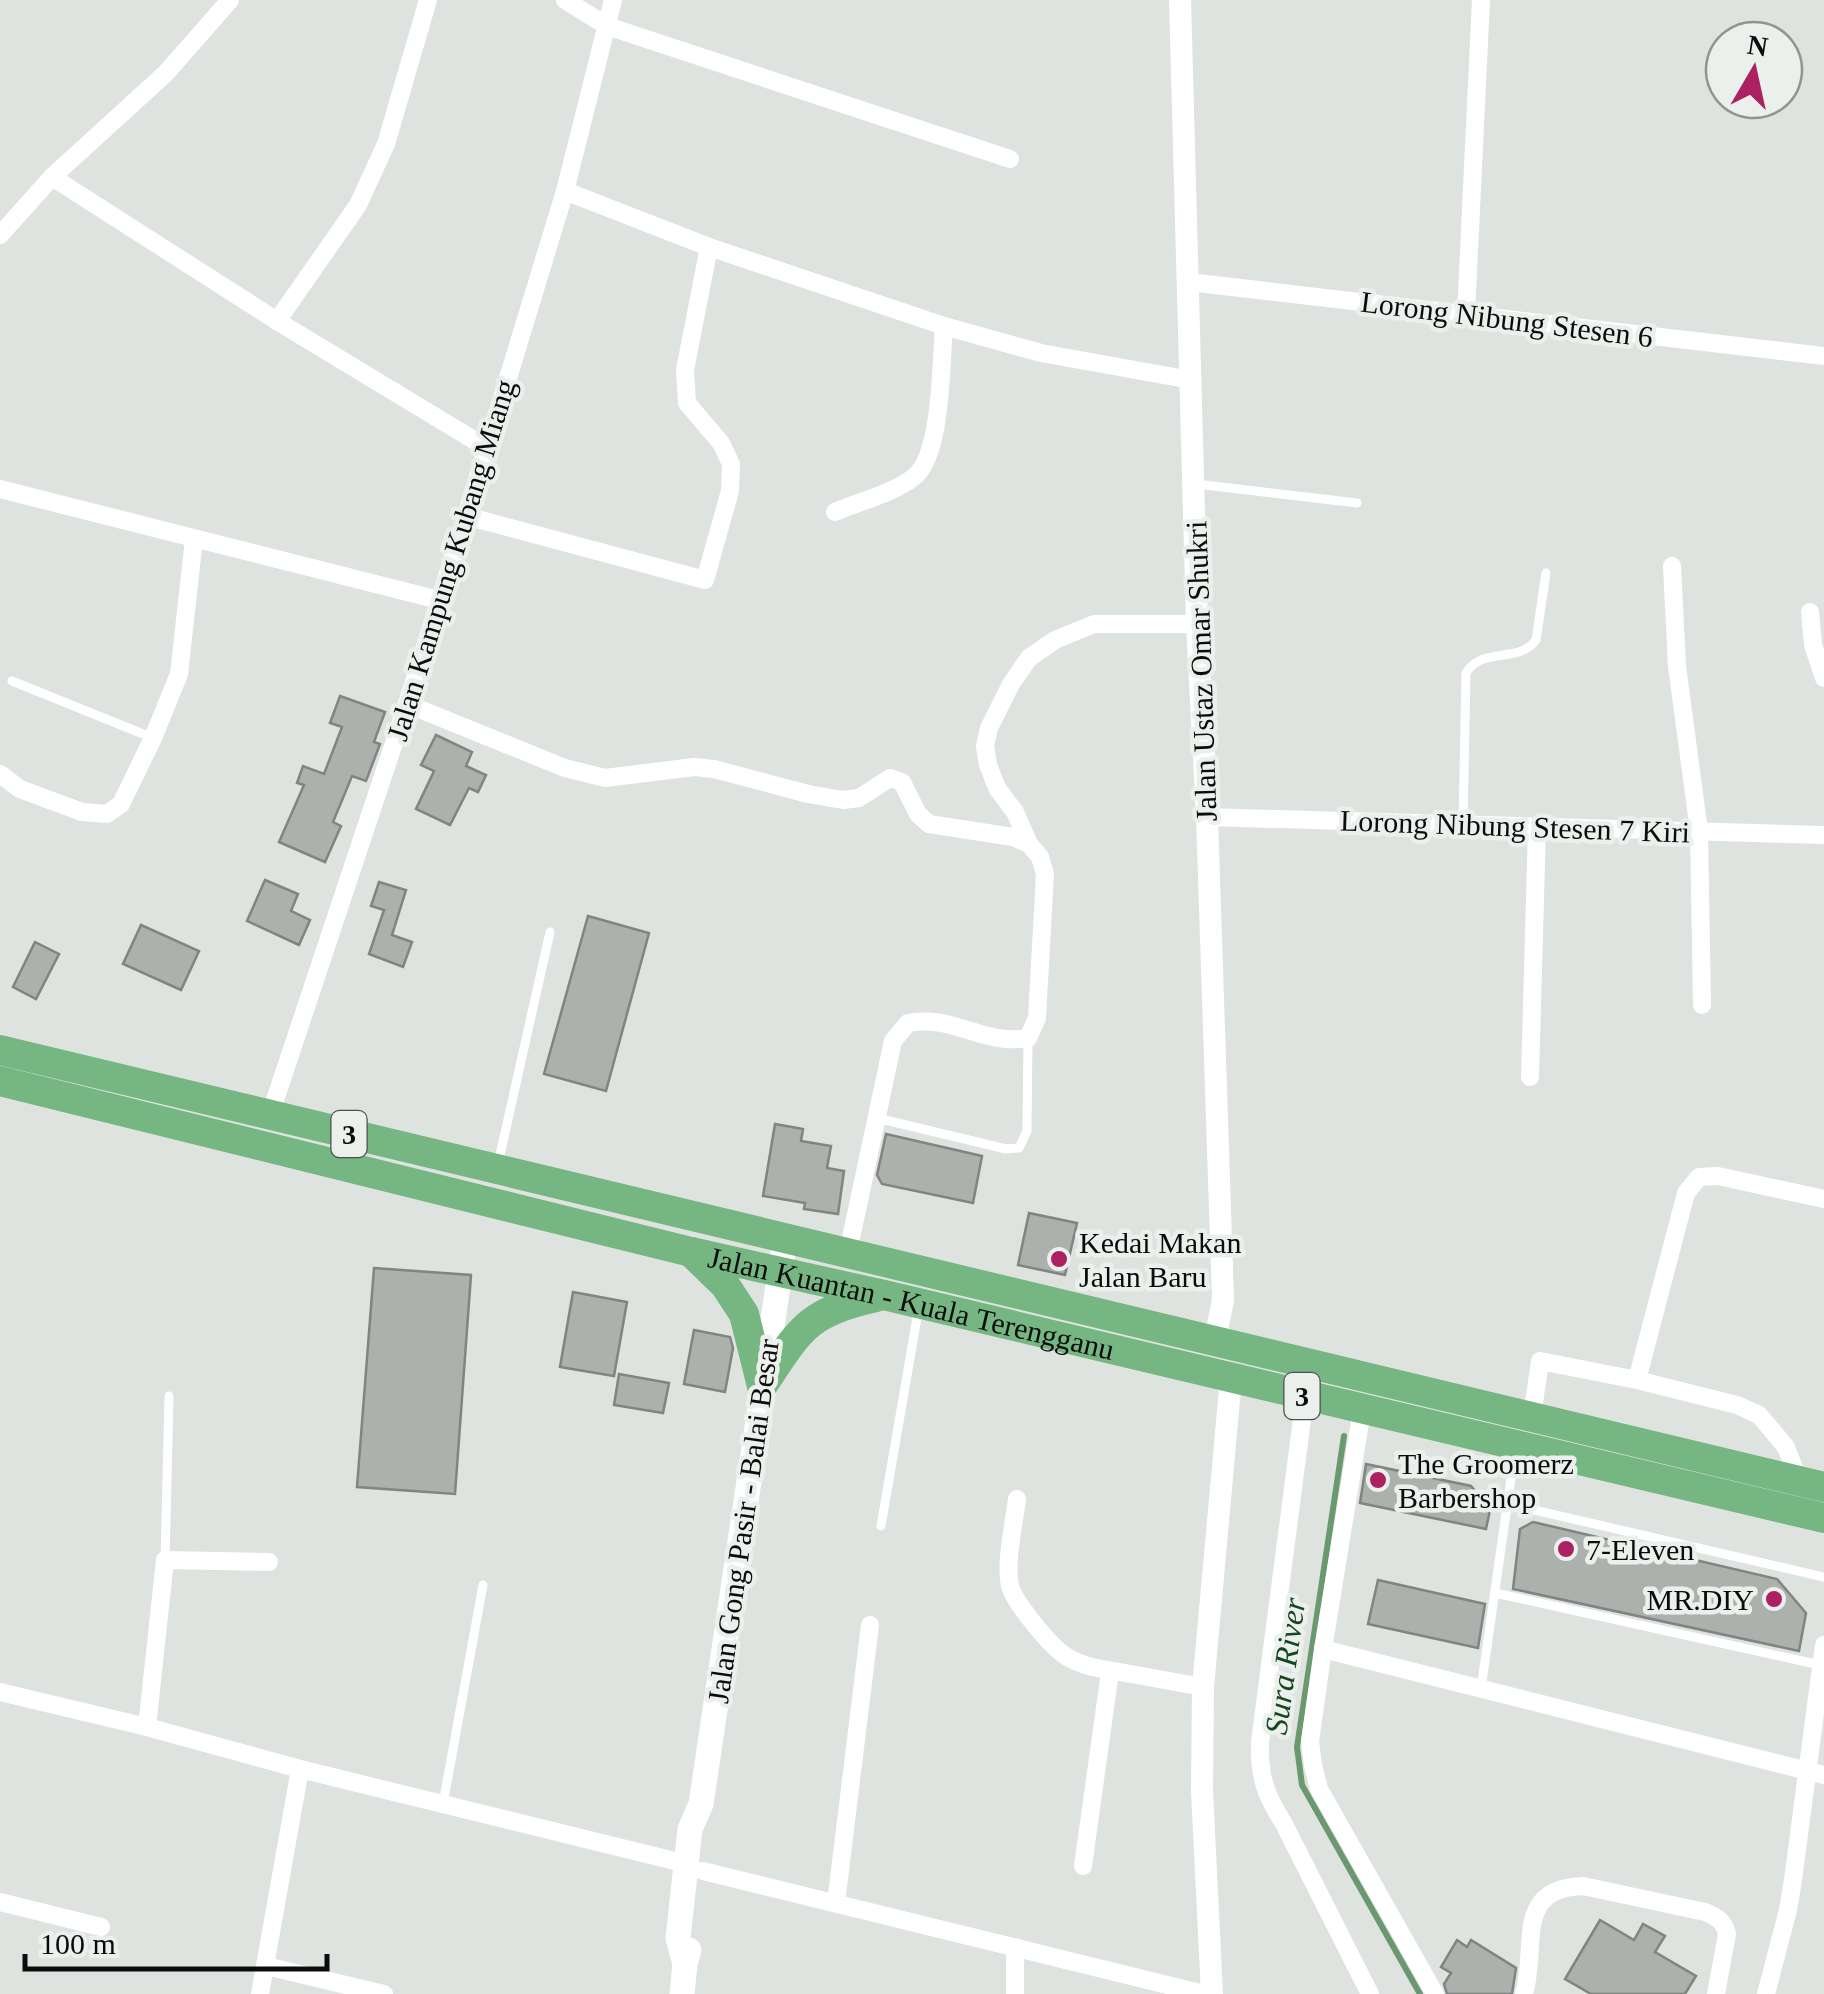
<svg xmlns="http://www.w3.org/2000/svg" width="1824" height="1994" viewBox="0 0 1824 1994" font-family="'Times New Roman',serif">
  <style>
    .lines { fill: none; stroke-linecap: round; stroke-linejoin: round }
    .stream { stroke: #6a9970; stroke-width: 6 }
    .building { fill: #acb1ad; stroke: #818581; stroke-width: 2.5 }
    .service { stroke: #fff; stroke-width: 9 }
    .minor { stroke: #fff; stroke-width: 18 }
    .tertiary { stroke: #fff; stroke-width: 22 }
    .secondary { stroke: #fff; stroke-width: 25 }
    .trunk { stroke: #76b682; stroke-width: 30 }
    .poi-dot { fill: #ab2162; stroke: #ebf0ec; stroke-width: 4 }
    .labels { text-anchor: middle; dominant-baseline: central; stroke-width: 9; stroke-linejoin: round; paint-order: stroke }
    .shield { fill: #ebf0ec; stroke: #4e504e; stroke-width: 2.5 }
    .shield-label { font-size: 28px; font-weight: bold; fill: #0b0c0b }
    .street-label { font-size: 30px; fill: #0b0c0b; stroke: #ebf0ec }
    .poi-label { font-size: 30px; fill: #0b0c0b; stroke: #ebf0ec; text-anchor: start }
    .water-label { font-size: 32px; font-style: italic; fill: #164620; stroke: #ebf0ec }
  </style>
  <rect width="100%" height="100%" fill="#dee3df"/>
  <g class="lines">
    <polyline class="stream" points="1344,1436 1297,1747 1302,1785 1420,1994"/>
  </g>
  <g class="building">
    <polygon points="340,696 385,712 374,742 380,744 366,781 352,776 333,822 341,826 325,862 279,842 304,785 297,783 303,766 324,774 342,727 330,723"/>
    <polygon points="436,735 472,752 466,766 486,775 478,792 469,788 450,825 416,809 434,771 421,765"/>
    <polygon points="265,880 298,894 291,911 310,920 299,945 247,921"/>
    <polygon points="379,882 406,890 392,935 412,942 403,967 369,954 384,910 371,906"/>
    <polygon points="588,916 649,933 606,1091 544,1074"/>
    <polygon points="141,925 199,951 181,990 123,964"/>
    <polygon points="35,942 59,954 36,999 13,987"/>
    <polygon points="775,1124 803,1129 801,1141 831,1146 827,1168 844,1171 838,1214 804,1209 805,1203 763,1196"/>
    <polygon points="886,1134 982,1156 973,1203 882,1184 877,1175"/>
    <polygon points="1029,1213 1077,1223 1065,1275 1018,1265"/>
    <polygon points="374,1268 471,1275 455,1494 357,1487"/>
    <polygon points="573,1292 627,1302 614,1376 560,1367"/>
    <polygon points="694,1330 730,1337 733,1348 725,1392 684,1384"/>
    <polygon points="619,1374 669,1383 663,1413 614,1405"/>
    <polygon points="1366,1464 1471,1486 1490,1510 1486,1529 1360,1503"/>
    <polygon points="1533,1522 1777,1579 1806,1613 1799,1651 1513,1589 1520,1529"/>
    <polygon points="1378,1580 1485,1604 1478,1648 1368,1624"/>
    <polygon points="1600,1920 1634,1940 1643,1924 1665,1936 1655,1952 1696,1976 1685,1994 1591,1994 1565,1979"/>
    <polygon points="1457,1940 1467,1947 1471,1940 1516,1968 1512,1994 1447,1994 1444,1984 1451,1973 1441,1967"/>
  </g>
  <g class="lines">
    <g class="service">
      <polyline points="1196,484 1357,503"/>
      <polyline points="12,681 153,738"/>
      <path d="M1463 824 1466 673C1482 646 1519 664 1536 640L1546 573"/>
      <polyline points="877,1118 1006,1149 1019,1148 1027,1131 1028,1038"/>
      <polyline points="498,1164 550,932"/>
      <polyline points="1508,1504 1824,1577"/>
      <polyline points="881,1526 919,1306"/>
      <polyline points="165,1560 169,1396"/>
      <polyline points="1495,1593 1820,1665"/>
      <polyline points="1481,1689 1515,1450"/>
      <polyline points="443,1804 483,1585"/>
    </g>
    <g class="minor">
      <polyline points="565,0 607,26 1010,159"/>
      <polyline points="52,177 277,321 487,448"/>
      <polyline points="565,191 709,247 944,326 1041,353 1191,380"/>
      <polyline points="0,235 52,177 166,73 230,0"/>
      <polyline points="1189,282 1824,356"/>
      <polyline points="1466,314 1481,0"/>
      <polyline points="277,321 358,205 386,144 428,0"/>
      <polyline points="0,489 439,600"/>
      <path d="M835 512C858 502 894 493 914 477 942 456 941 361 944 326"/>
      <polyline points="466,516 705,580 730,491 731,464 721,443 687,403 685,370 709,247"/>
      <polyline points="1672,566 1677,666 1699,831 1702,1005"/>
      <polyline points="1810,612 1813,645 1824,678"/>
      <path d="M407 704 565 768 605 778 694 767 714 769 808 794 843 800 859 798 890 778 902 782 918 814 929 824 1013 837 1029 844 1040 857 1045 874 1037 1018 1028 1038C985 1046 951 1014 908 1023L893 1041 848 1252"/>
      <polyline points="0,774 20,789 82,812 107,814 121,804 153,738 179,674 194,539"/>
      <polyline points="1207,817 1824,835"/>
      <polyline points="1029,844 1015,812 997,788 988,765 985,746 989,728 1011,684 1029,658 1055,640 1094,624 1197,624"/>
      <polyline points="1530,1077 1537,827"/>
      <polyline points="270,1115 407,704 466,516 565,191 613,0"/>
      <polyline points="1637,1380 1686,1193 1699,1177 1718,1176 1824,1199"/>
      <path d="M1305 1396 1260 1742C1259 1777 1265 1794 1284 1824L1370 1994"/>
      <polyline points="1362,1410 1323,1649 1310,1741 1313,1765 1319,1789 1435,1994"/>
      <polyline points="1532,1417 1540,1361 1637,1380 1737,1405 1759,1415 1786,1447 1799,1481"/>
      <path d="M1017 1499C1014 1524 1005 1562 1010 1586 1014 1602 1049 1644 1063 1654 1072 1661 1081 1664 1092 1667L1203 1687"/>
      <polyline points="1323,1649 1824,1775"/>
      <polyline points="0,1692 147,1727 300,1769 687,1864"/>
      <polyline points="147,1727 165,1560 269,1562"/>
      <polyline points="1083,1866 1110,1672"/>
      <polyline points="703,1871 1204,1994"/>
      <polyline points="0,1902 101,1927"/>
      <polyline points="836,1903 870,1625"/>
      <polyline points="266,1966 384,1994"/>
      <polyline points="260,1994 300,1769"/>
      <polyline points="1015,1994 1015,1947"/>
      <path d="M1524 1994C1538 1947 1513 1888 1583 1886L1705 1912C1717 1917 1724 1921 1727 1934L1716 1994"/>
      <polyline points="1766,1994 1788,1910 1793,1880 1824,1645"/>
    </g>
    <g class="tertiary">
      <polyline points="1180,0 1197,624 1207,817 1223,1300 1215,1340"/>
      <polyline points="1212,1994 1202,1791 1203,1687 1231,1378"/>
    </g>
    <g class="secondary">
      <polyline points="685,1964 678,1938 690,1829 701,1804 785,1239"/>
      <polyline points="682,1994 685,1964 689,1950"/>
    </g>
    <g class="trunk">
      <polyline points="0,1050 1824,1487"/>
      <path id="s1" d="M0 1081 691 1252 884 1295 1824 1518"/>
      <polyline points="691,1252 725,1285 744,1314 762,1386"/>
      <path d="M762 1386C800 1330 806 1312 876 1297"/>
    </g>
  </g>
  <g class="poi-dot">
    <circle cx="1059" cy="1259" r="10"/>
    <circle cx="1378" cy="1480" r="10"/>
    <circle cx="1566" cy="1549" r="10"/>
    <circle cx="1774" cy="1599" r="10"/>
  </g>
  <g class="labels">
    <g class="shield">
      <rect x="331.5" y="1111" width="35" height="46" rx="8"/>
      <rect x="1284.5" y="1373" width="35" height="46" rx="8"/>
    </g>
    <g class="shield-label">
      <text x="349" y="1134">3</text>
      <text x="1302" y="1396">3</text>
    </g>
    <g class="street-label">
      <text transform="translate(1507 319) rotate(7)">Lorong Nibung Stesen 6</text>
      <text transform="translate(451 560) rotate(-73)">Jalan Kampung Kubang Miang</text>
      <text transform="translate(1201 671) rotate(-92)">Jalan Ustaz Omar Shukri</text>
      <text transform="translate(1515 826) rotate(2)">Lorong Nibung Stesen 7 Kiri</text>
      <text stroke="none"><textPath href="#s1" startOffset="938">Jalan Kuantan - Kuala Terengganu</textPath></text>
      <text transform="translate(743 1521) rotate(-82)">Jalan Gong Pasir - Balai Besar</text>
    </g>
    <g class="poi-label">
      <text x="1079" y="1242">Kedai Makan<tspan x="1079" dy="34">Jalan Baru</tspan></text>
      <text x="1398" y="1463">The Groomerz<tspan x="1398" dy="34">Barbershop</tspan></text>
      <text x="1586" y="1549">7-Eleven</text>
      <text x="1754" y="1599" text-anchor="end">MR.DIY</text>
    </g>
    <g class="water-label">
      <text transform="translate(1285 1666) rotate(-82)">Sura River</text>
    </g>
  </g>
  <g transform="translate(1754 70) rotate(9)"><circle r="48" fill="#ebf0ec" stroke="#919592" stroke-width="2.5"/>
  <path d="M0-8L18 38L0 25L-18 38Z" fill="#ab2162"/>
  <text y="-15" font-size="28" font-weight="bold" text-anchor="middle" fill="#0b0c0b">N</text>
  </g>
  <path d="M25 1954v15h302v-15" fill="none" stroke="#0b0c0b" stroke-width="5"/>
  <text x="40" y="1954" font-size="30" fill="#0b0c0b" stroke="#ebf0ec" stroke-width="8" paint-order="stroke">100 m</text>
</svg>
